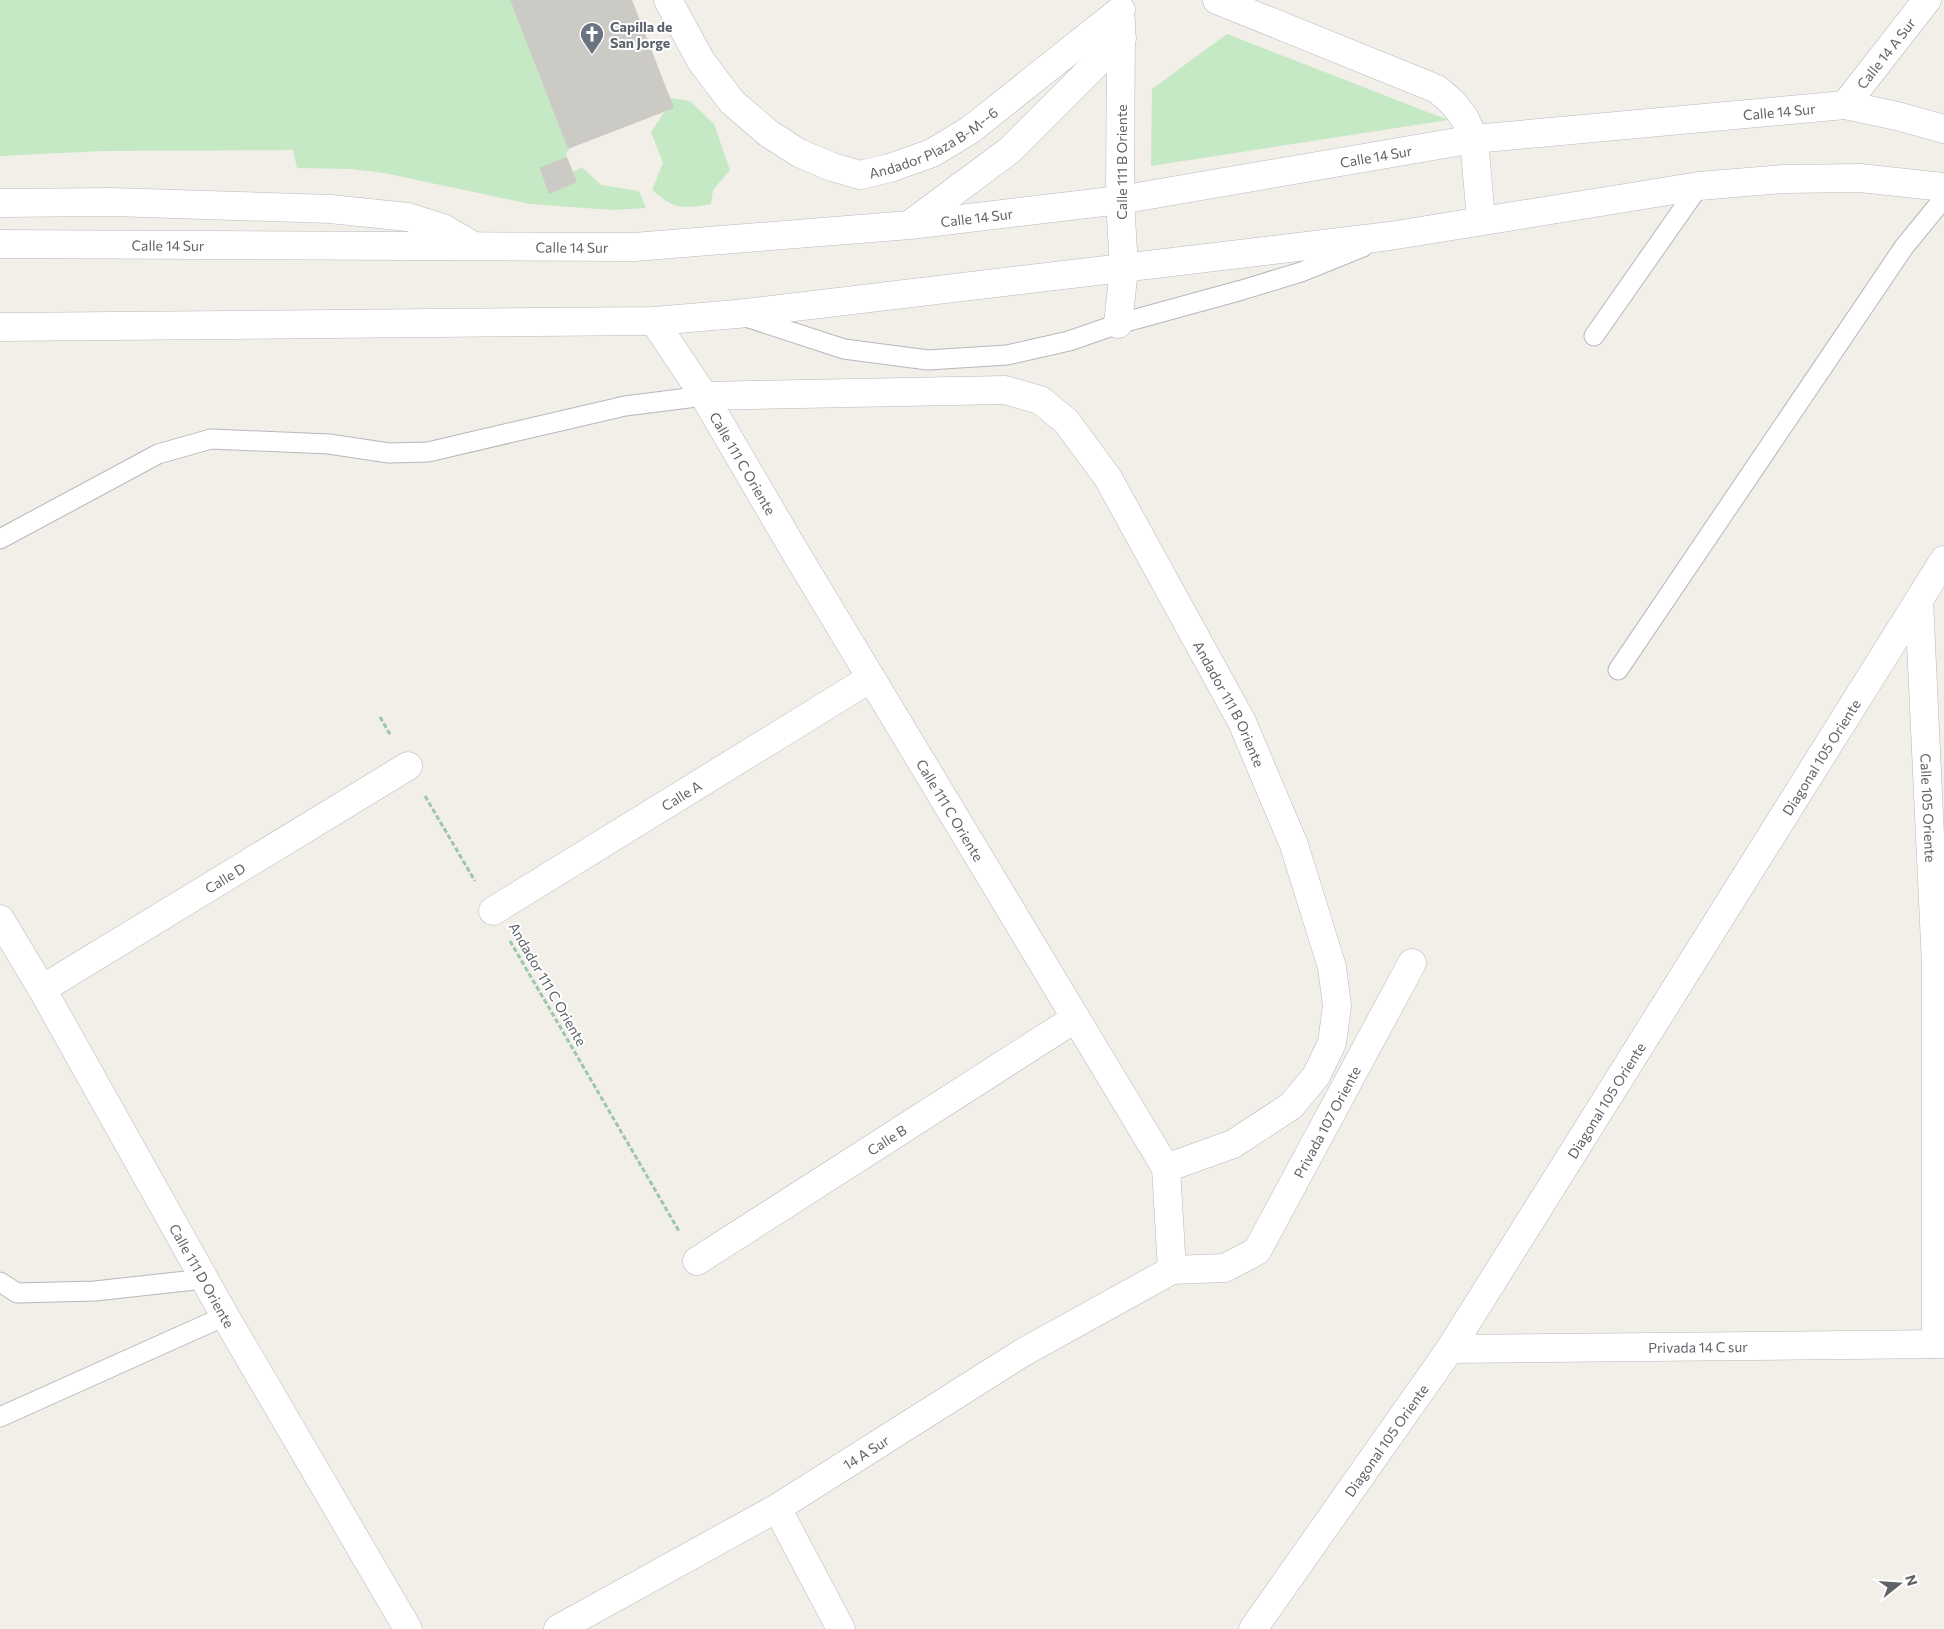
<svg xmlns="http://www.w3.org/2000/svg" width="1944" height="1629" viewBox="0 0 1944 1629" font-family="Commissioner,sans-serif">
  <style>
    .green { fill: #c5e8c5 }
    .building { fill: #cccac5 }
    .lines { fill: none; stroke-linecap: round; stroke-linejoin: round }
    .service-casing { stroke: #b5b8bc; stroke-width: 21 }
    .minor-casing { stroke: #b5b8bc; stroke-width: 29 }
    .tertiary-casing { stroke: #b5b8bc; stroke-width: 29 }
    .secondary-casing { stroke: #b6babf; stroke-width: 29 }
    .path { stroke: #9cc7a9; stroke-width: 3; stroke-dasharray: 5 2.5; stroke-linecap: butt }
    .service { stroke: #fff; stroke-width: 19 }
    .minor { stroke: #fff; stroke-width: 28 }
    .tertiary { stroke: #fff; stroke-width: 28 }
    .secondary { stroke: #fff; stroke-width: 28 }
    .labels { text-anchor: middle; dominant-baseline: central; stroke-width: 4; stroke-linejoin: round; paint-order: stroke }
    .worship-label { font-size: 14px; font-weight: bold; fill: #5b616d; stroke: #fff; text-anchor: start }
    .street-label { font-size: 14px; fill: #5f6368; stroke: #fff }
  </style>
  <rect width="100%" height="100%" fill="#f1efe8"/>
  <g class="green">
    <polygon points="0,0 510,0 569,151 566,152 567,157 539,169 549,193 577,182 573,172 582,167 601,185 639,191 646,208 612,210 530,204 384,173 351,169 297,168 293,150 103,151 0,156"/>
    <polygon points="1227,34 1448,120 1151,166 1152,89"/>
    <path d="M670 98 690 101 714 124 730 170 713 190 711 204C681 209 676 210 652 190L663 163 651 132 665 111Z"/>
  </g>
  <g class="building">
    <polygon points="510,0 632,0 674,108 568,149"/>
    <polygon points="567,157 577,182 549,194 539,168"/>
  </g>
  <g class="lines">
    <g class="service-casing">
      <g id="service">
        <polyline points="743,316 844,349 928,360 1007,355 1069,341 1118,324 1242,290 1301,272 1363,247"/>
        <polyline points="1594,336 1699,186"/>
        <polyline points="0,539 158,454 211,439 329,444 389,453 428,452 625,406 704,396"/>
        <polyline points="1618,670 1904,247 1944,198"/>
        <polyline points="0,1282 17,1293 95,1291 204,1279"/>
        <polyline points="0,1417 225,1316"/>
      </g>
    </g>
    <g class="minor-casing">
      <g id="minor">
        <path id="s1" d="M668 0 701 61 732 102 768 133 799 153 832 167 860 175 890 168 932 153 970 130 1121 10"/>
        <path id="s2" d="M1845 105 1927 0"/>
        <path id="s3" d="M654 321 704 396 791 545 1166 1168 1172 1270 1225 1268 1257 1251 1412 963"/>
        <polyline points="1118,324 1124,268 1120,200 1121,21"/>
        <path id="s4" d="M704 396 1005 390 1040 400 1066 421 1108 478 1242 722 1294 845 1332 967 1337 1006 1332 1043 1316 1076 1291 1106 1233 1144 1166 1168"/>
        <path id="s5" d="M1919 600 1936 965V1344"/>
        <path id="s6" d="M493 911 871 678"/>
        <path id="s7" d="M42 989 408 766"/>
        <path id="s8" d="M697 1261 1076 1018"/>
        <path id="s9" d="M1450 1349 1944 1344"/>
        <path id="s10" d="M777 1508 1022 1353 1172 1270"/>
        <path id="s11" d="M1253 1629 1450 1349 1944 560"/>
      </g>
    </g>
    <g class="tertiary-casing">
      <g id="tertiary">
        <path id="s12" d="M0 919 42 989 225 1316 408 1629"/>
        <polyline points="558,1629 777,1508 841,1629"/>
      </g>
    </g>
    <g class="secondary-casing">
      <g id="secondary">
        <polyline points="1217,0 1437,89 1453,103 1465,119 1474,139 1481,220"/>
        <polyline points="0,203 112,202 330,209 408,217 443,228 472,245"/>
        <polyline points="912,223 1010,150 1122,38"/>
        <path id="s13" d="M0 244 634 247 910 225 1120 200 1474 139 1845 105 1897 116 1944 129"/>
        <polyline points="0,327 654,321 737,314 1390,236 1699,186 1783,179 1860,178 1944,187"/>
      </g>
    </g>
    <g class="path">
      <polyline points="380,717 391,736"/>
      <polyline points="425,796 475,881"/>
      <polyline points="510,941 679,1231"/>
    </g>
    <use href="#service" class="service"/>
    <use href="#minor" class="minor"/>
    <use href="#tertiary" class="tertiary"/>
    <use href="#secondary" class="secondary"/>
  </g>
  <defs>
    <g id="church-pin" transform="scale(1.25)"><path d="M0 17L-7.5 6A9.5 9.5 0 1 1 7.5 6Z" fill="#6b7280" stroke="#fff"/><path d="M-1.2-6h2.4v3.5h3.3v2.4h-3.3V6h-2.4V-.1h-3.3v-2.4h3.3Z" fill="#fff"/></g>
  </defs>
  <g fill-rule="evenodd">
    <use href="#church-pin" x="592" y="34"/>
  </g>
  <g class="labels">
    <g class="worship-label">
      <text x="610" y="26">Capilla de<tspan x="610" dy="16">San Jorge</tspan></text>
    </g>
    <g class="street-label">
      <text stroke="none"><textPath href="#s2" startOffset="66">Calle 14 A Sur</textPath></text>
      <text stroke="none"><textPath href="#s13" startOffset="1788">Calle 14 Sur</textPath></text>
      <text stroke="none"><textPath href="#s1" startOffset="351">Andador Plaza B-M--6</textPath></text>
      <text stroke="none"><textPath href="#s13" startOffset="1382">Calle 14 Sur</textPath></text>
      <text transform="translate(1121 162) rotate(-90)">Calle 111 B Oriente</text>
      <text stroke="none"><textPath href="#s13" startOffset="978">Calle 14 Sur</textPath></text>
      <text stroke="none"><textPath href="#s13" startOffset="168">Calle 14 Sur</textPath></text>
      <text stroke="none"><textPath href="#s13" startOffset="572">Calle 14 Sur</textPath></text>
      <text stroke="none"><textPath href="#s3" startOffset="168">Calle 111 C Oriente</textPath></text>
      <text stroke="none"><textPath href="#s4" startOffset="698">Andador 111 B Oriente</textPath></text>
      <text stroke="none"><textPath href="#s11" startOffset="1041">Diagonal 105 Oriente</textPath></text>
      <text stroke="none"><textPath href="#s6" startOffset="221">Calle A</textPath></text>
      <text stroke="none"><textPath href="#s5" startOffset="208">Calle 105 Oriente</textPath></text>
      <text stroke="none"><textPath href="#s3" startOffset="572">Calle 111 C Oriente</textPath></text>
      <text stroke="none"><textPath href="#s7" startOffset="214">Calle D</textPath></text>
      <text transform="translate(548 984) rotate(60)">Andador 111 C Oriente</text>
      <text stroke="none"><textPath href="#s11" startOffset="636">Diagonal 105 Oriente</textPath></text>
      <text stroke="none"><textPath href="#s3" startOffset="1328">Privada 107 Oriente</textPath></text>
      <text stroke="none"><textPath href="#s8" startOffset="225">Calle B</textPath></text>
      <text stroke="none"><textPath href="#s12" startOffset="410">Calle 111 D Oriente</textPath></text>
      <text stroke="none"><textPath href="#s9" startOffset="248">Privada 14 C sur</textPath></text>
      <text stroke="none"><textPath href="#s11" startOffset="231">Diagonal 105 Oriente</textPath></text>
      <text stroke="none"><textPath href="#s10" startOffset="105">14 A Sur</textPath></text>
    </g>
  </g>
  <g transform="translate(1899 1584) rotate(73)" stroke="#ffffff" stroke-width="4" paint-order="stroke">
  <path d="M0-4L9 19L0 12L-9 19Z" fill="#5f6368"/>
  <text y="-8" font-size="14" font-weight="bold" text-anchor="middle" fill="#5f6368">N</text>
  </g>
</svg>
